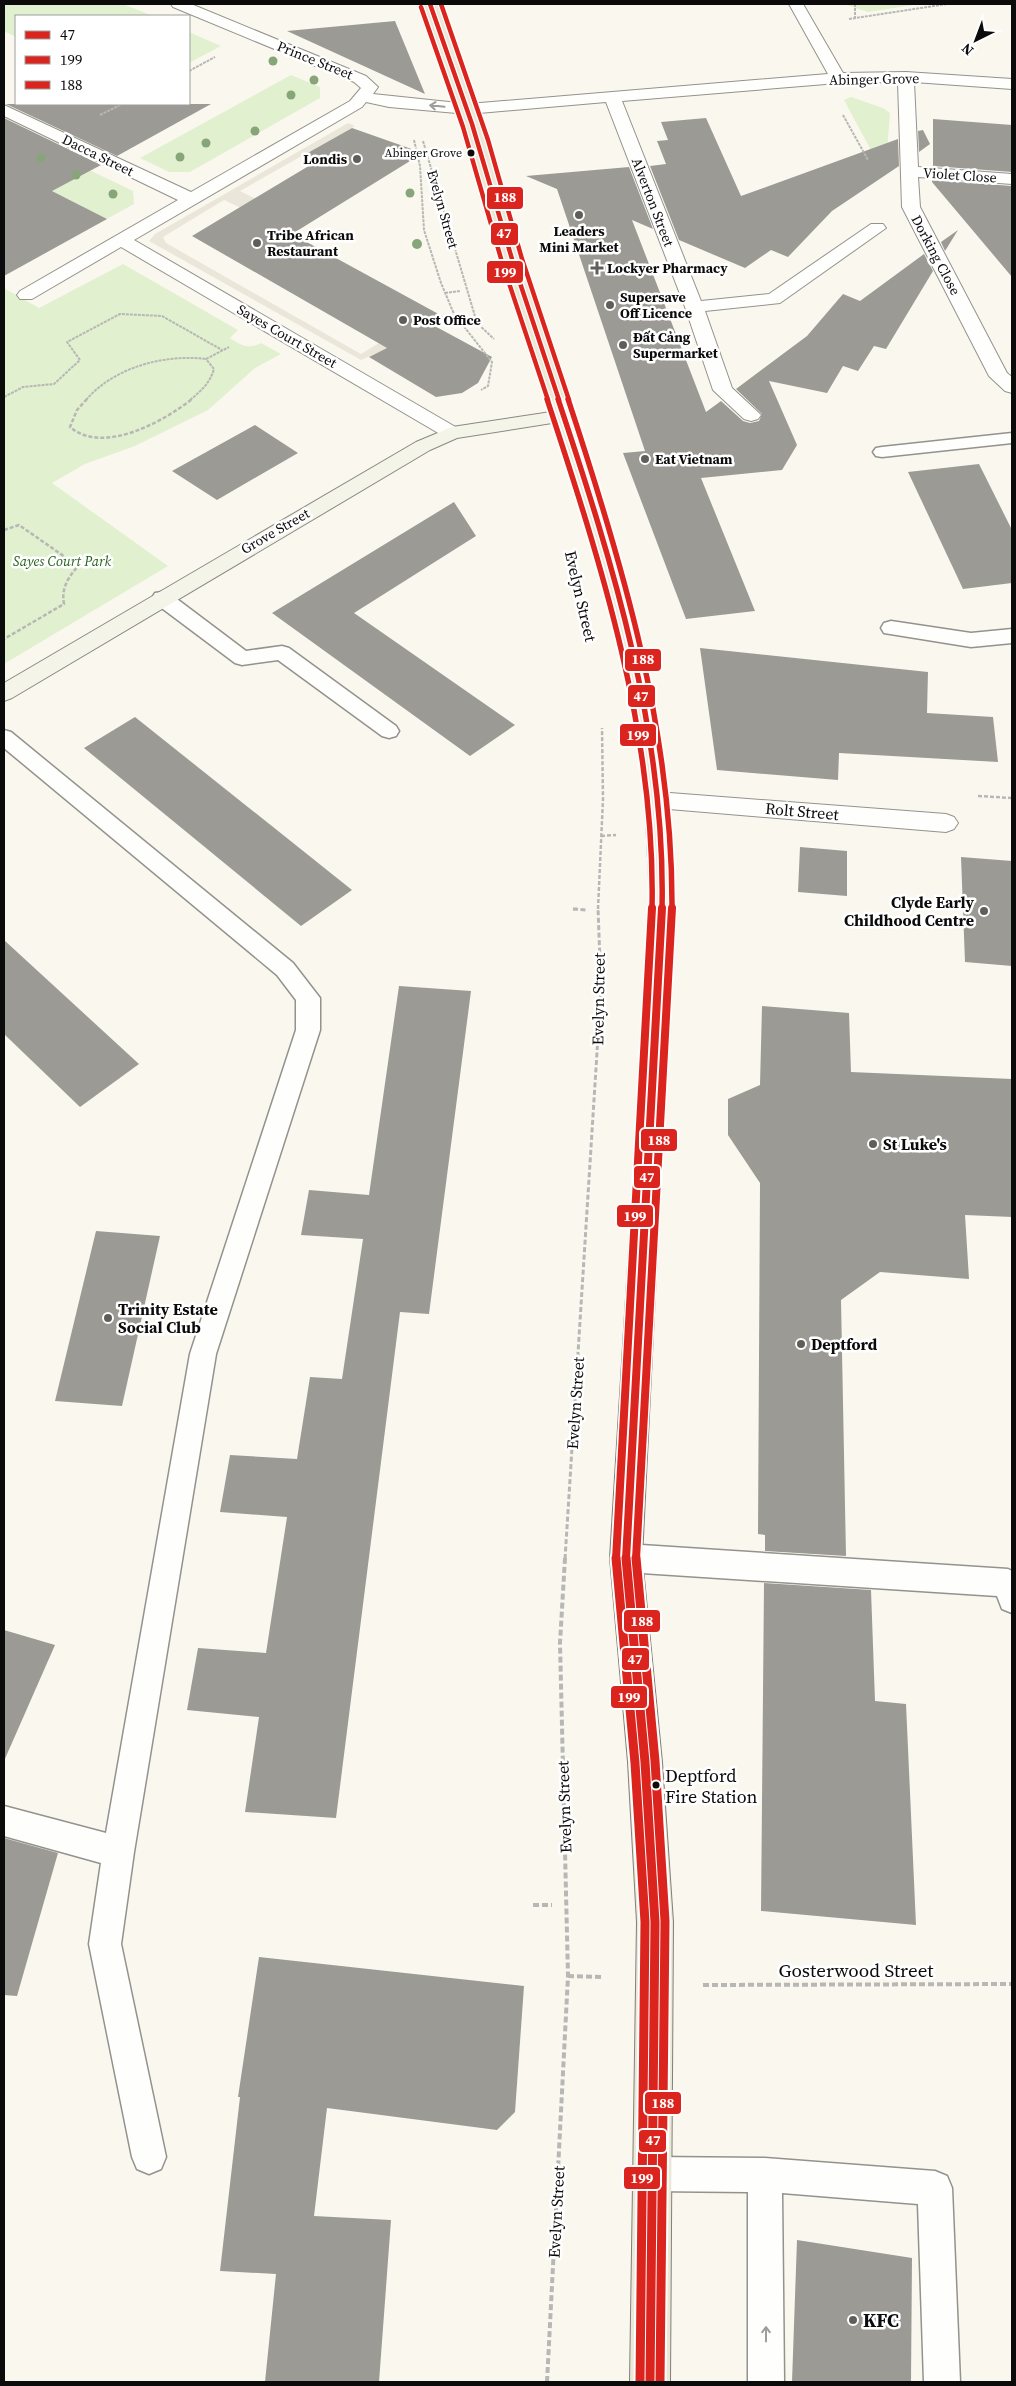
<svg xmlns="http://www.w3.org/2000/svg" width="1016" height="2386" viewBox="0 0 1016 2386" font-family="'Source Serif 4',serif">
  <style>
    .green { fill: #e1f0ce }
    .plaza { fill: #eae7da }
    .building { fill: #9c9a94 }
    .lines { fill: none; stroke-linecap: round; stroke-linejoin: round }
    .lane-casing { stroke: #93928d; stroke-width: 3 }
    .street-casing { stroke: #93928d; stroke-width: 2 }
    .secondary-casing { stroke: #898884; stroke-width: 2 }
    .primary-casing { stroke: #807f7a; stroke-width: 2 }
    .path-far3 { stroke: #b7b7b5; stroke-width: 2; stroke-dasharray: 3 1; stroke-linecap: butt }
    .path-far2 { stroke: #b7b7b5; stroke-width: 2.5; stroke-dasharray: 4 2; stroke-linecap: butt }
    .path-far1 { stroke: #b7b7b5; stroke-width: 3; stroke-dasharray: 5 2.5; stroke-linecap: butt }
    .path { stroke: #b7b7b5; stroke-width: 4; stroke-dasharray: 6 3; stroke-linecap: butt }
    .lane { fill: #fefefc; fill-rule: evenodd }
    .street { fill: #fefefc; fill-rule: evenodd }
    .secondary { fill: #f4f4e8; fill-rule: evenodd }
    .primary { fill: #ece8d7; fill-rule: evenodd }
    .bus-1-far3-casing { stroke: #fff; stroke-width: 7 }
    .bus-1-far2-casing { stroke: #fff; stroke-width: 9 }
    .bus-1-far1-casing { stroke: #fff; stroke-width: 11 }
    .bus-1-casing { stroke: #fff; stroke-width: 13 }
    .bus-2-far3-casing { stroke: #fff; stroke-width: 7 }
    .bus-2-far2-casing { stroke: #fff; stroke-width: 9 }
    .bus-2-far1-casing { stroke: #fff; stroke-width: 11 }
    .bus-2-casing { stroke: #fff; stroke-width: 13 }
    .bus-3-far3-casing { stroke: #fff; stroke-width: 7 }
    .bus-3-far2-casing { stroke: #fff; stroke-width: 9 }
    .bus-3-far1-casing { stroke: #fff; stroke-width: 11 }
    .bus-3-casing { stroke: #fff; stroke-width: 13 }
    .bus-1-far3 { stroke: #dc241f; stroke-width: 4.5 }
    .bus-1-far2 { stroke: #dc241f; stroke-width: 5.5 }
    .bus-1-far1 { stroke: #dc241f; stroke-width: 8 }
    .bus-1 { stroke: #dc241f; stroke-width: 9 }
    .bus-2-far3 { stroke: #dc241f; stroke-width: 4.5 }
    .bus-2-far2 { stroke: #dc241f; stroke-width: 5.5 }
    .bus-2-far1 { stroke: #dc241f; stroke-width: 8 }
    .bus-2 { stroke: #dc241f; stroke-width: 9 }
    .bus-3-far3 { stroke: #dc241f; stroke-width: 4.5 }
    .bus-3-far2 { stroke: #dc241f; stroke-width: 5.5 }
    .bus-3-far1 { stroke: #dc241f; stroke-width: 8 }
    .bus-3 { stroke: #dc241f; stroke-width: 9 }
    .tree { fill: #86a67a }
    .oneway { stroke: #9d9d9c }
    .bus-dot { fill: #0b0b0b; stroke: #fff; stroke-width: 2 }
    .poi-dot { fill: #5f5e5a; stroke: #fff; stroke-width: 2 }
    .labels { text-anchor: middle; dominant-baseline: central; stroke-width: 5; stroke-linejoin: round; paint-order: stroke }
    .far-bus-label { font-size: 12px; fill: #0b0b0b; stroke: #fff; text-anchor: end }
    .far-street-label { font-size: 14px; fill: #0b0b0b; stroke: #fff }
    .far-poi-label { font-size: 14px; font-weight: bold; fill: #0b0b0b; stroke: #fff; text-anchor: start }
    .far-park-label { font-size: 14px; font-style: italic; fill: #27621c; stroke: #fff }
    .street-label { font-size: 16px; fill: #0b0b0b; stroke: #fff }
    .poi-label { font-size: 16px; font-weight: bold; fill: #0b0b0b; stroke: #fff; text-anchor: start }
    .near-bus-label { font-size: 18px; fill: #0b0b0b; stroke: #fff; text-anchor: start }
    .near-street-label { font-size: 19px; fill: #0b0b0b; stroke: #fff }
    .near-poi-label { font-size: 19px; font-weight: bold; fill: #0b0b0b; stroke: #fff; text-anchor: start }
    .line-badge { stroke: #fff; stroke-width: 2 }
    .badge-label { font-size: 14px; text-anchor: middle; font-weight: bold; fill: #fff }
  </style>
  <rect width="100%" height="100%" fill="#faf8ee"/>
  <g class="green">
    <polygon points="4,4 123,4 153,16 16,16 16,37 4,31"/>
    <polygon points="843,4 920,4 868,12"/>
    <polygon points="189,32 221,46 189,63"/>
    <polygon points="291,75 320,87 320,98 190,172 169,172 140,158"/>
    <polygon points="851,97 883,108 890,113 887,151 872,152 844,100"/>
    <polygon points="4,129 133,191 134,204 96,225 82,206 4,167"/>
    <path d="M123 264 238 330 230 338C241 345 249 350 261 343L281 354 255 368 208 410 135 446 85 464 52 483 168 566 4 664V288L39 308Z"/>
  </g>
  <polygon class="plaza" points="348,123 355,126 240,191 256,199 241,208 224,200 163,237 166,243 361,354 379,343 388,348 361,360 149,241 155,234"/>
  <g class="building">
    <polygon points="395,21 425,94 287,31"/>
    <polygon points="6,104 211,104 117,156"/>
    <polygon points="4,118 101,165 52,191 107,219 4,276"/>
    <polygon points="706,118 741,196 898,139 899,166 832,211 788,257 771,250 745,268 679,240 650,166 666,164 657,141 668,140 661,122"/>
    <polygon points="933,119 1012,125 1012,172 933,166"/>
    <polygon points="352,128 423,153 292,234 444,317 431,324 492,357 478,383 462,393 436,397 369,357 387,348 192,236 317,161 304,155"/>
    <polygon points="923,130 930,144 919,152 918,131"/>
    <polygon points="629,167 653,229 632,220 706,412 721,401 743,421 750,423 759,421 762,414 736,389 807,336 843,294 860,301 924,254 933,271 886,349 874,346 858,371 843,366 827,393 769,381 797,445 782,470 701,478 755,611 686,619 623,453 645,451 557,189 526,176"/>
    <polygon points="932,180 1012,186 1012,277 932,182"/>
    <polygon points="958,230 945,251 941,242"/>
    <polygon points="255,425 298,453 217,500 172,471"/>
    <polygon points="979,464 1012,530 1012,583 963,589 908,472"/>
    <polygon points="454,502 476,536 354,613 515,725 470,756 272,613"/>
    <polygon points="700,648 928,672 927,713 993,717 998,762 839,753 838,780 717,770"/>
    <polygon points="135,717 352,890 301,926 84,748"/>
    <polygon points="800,847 847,851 847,896 798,892"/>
    <polygon points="961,857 1012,861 1012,966 965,962"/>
    <polygon points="4,940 139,1064 80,1107 4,1034"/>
    <polygon points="399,986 471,991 429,1314 400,1312 336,1818 245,1812 259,1717 187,1710 198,1648 266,1653 287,1517 220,1512 230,1455 297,1459 310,1377 342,1379 363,1239 301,1235 309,1190 369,1195"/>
    <polygon points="762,1006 849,1013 851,1072 1012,1079 1012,1217 965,1215 969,1279 880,1272 841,1300 846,1556 765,1551 765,1535 758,1534 760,1183 728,1135 728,1099 760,1085"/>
    <polygon points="96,1231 160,1236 122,1406 55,1401"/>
    <polygon points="764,1583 871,1590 875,1701 906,1704 916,1925 761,1911"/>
    <polygon points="4,1630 55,1645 4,1761"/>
    <polygon points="4,1838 58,1853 17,1996 4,1995"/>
    <polygon points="259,1957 524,1986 515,2112 497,2130 327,2108 314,2216 391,2220 379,2382 265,2382 276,2274 220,2271 240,2097 238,2097"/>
    <polygon points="797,2240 912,2258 911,2382 792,2382"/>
  </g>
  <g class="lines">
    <g class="lane-casing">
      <g id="lane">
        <polygon points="1012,433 1012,443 882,457 876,456 873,452 876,448 882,447"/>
        <polygon points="162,592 169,593 246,651 282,646 289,648 396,726 399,731 396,736 389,738 382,736 278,660 242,665 235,663 155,603 152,598 155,593"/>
        <polygon points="891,621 971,633 1012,629 1012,643 971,647 884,633 881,628 884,623"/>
        <polygon points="4,730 11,732 293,963 320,998 320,1030 216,1354 134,1852 121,1944 166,2157 161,2169 149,2174 137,2169 132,2157 89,1944 101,1863 4,1836 4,1806 106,1833 190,1354 296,1030 296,1000 277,975 4,748"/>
        <polygon points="626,1544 1008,1569 1012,1571 1012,1613 1002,1609 997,1596 626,1572 616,1568 612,1558 616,1548"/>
        <polygon points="652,2157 765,2158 935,2171 947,2176 952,2188 960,2382 924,2382 918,2204 782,2193 784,2382 748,2382 748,2192 652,2191 640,2186 635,2174 640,2162"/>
      </g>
    </g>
    <g class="street-casing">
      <g id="street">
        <polygon points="171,4 191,4 366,76 378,87 373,94 468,104 828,74 789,4 803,4 843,73 906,72 1012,79 1012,89 914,82 918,167 1012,174 1012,184 918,177 920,207 1007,373 1012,377 1012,393 1005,391 989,376 902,207 898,82 838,83 622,101 701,301 769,294 871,224 883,224 886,228 780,303 705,311 732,388 761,415 758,419 751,421 744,419 713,390 685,307 606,102 468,114 389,107 366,102 362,107 134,240 459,429 462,433 459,437 452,439 445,437 121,247 32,299 20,299 17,295 20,291 178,200 4,116 4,105 191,192 350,101 361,88 354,82 173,7"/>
        <polygon points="657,792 946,814 954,817 958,823 954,829 946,832 657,808 649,806 645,800 649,794"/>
      </g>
    </g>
    <g class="secondary-casing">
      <polygon id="secondary" points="564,410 571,412 574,416 571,420 457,438 430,450 12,698 4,701 4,683 416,442 452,427"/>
    </g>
    <g class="primary-casing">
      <path id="primary" d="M423 4H438C457 57 477 110 493 164 504 200 513 237 525 273 576 429 637 584 662 747 670 800 672 854 674 907L642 1558 662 1762 673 1922 670 2382H630L637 1922 628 1762 610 1558 650 907C648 854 646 801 639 748 616 584 557 429 507 273 491 224 480 173 464 124 451 83 434 44 423 4Z"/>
    </g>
    <g class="path-far3">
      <polyline points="855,4 855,18"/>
      <polyline points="849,19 947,4"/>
      <polyline points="189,71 215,57"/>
      <polyline points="100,115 122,104"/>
      <polyline points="843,115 868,160"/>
      <polyline points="414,140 420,166 424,230 441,283 454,314 492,362 488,386 481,390"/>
      <polyline points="423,141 477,323 494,339"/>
      <polyline points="445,293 460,291"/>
      <polyline points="206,359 229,347"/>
      <polyline points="4,397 23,387 54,384 80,360 67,342 120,314 162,316 222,350"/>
      <path d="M86 400C114 367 165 354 206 359"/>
      <path d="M190 400C201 391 210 383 214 369L206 359"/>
    </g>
    <g class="path-far2">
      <path d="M87 399 77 410 70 427C103 455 163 422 192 399"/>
      <path d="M4 530 19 525 78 566C68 578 61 588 64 604L4 639"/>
      <polyline points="978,796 1012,798"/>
      <polyline points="601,836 616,835"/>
      <polyline points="573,909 579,909"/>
      <polyline points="598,909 603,799 602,728"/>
    </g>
    <g class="path-far1">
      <polyline points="573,909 587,910"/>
      <polyline points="565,1559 601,989 598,908"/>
    </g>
    <g class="path">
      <polyline points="533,1905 552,1905"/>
      <polyline points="568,1976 604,1977"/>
      <polyline points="703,1985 1012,1984"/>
      <polyline points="547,2382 568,1976 560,1643 565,1558"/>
    </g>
    <use href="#lane" class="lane"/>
    <use href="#street" class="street"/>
    <use href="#secondary" class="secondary"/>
    <use href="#primary" class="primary"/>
    <g class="bus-1-far3-casing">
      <polyline id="bus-1-far3" points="430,4 472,124 512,259 559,400"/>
    </g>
    <g class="bus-1-far2-casing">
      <path id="bus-1-far2" d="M558 399C613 563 666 734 662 909"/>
    </g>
    <g class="bus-1-far1-casing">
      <polyline id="bus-1-far1" points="626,1559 662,908"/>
    </g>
    <g class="bus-1-casing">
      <polyline id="bus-1" points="626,1558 645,1762 655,1922 650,2382"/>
    </g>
    <g class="bus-2-far3-casing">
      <polyline id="bus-2-far3" points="421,7 463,127 502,262 548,400"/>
    </g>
    <g class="bus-2-far2-casing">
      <path id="bus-2-far2" d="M547 399C601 563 656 734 652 909"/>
    </g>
    <g class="bus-2-far1-casing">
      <polyline id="bus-2-far1" points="616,1559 652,908"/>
    </g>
    <g class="bus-2-casing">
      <polyline id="bus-2" points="616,1558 635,1763 645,1922 640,2382"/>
    </g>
    <g class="bus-3-far3-casing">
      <polyline id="bus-3-far3" points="441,4 488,140 522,259 569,400"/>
    </g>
    <g class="bus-3-far2-casing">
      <path id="bus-3-far2" d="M568 399C623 565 673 733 672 909"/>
    </g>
    <g class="bus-3-far1-casing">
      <polyline id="bus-3-far1" points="636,1559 672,908"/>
    </g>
    <g class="bus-3-casing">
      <polyline id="bus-3" points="636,1558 655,1761 665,1921 660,2382"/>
    </g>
    <use href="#bus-1-far3" class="bus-1-far3"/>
    <use href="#bus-1-far2" class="bus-1-far2"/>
    <use href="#bus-1-far1" class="bus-1-far1"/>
    <use href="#bus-1" class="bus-1"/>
    <use href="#bus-2-far3" class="bus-2-far3"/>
    <use href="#bus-2-far2" class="bus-2-far2"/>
    <use href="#bus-2-far1" class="bus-2-far1"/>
    <use href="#bus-2" class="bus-2"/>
    <use href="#bus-3-far3" class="bus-3-far3"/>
    <use href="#bus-3-far2" class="bus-3-far2"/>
    <use href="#bus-3-far1" class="bus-3-far1"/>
    <use href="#bus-3" class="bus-3"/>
  </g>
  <g class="tree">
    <circle cx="273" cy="61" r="4.5"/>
    <circle cx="314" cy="80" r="4.5"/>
    <circle cx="291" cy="95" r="4.5"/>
    <circle cx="255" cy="131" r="4.5"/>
    <circle cx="206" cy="143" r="4.5"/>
    <circle cx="180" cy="157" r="4.5"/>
    <circle cx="41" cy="158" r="4.5"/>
    <circle cx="76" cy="175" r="4.5"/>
    <circle cx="410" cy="193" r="4.5"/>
    <circle cx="113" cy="194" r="4.5"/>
    <circle cx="417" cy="244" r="5"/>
  </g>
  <defs><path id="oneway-shaft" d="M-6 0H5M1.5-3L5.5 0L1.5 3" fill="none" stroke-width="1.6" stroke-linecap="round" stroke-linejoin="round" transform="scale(1.25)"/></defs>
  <g class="oneway">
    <use href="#oneway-shaft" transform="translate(437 106) rotate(-174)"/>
    <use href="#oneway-shaft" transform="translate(766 2334) rotate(-90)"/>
  </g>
  <g class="bus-dot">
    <circle cx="471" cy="153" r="4.5"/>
    <circle cx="656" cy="1785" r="4.5"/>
  </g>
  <g class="poi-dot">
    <circle cx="357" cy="159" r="5"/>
    <circle cx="579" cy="215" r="5"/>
    <circle cx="257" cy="243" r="5"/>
    <path d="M594.5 260.5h5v5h5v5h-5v5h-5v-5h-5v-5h5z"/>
    <circle cx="610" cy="305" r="5"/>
    <circle cx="403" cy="320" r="5"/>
    <circle cx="623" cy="345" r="5"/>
    <circle cx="645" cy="459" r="5"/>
    <circle cx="984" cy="911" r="5"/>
    <circle cx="873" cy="1144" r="5"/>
    <circle cx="108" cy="1318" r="5"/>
    <circle cx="801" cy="1344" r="5"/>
    <circle cx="853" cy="2320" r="5"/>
  </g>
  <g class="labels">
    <g class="far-bus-label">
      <text x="462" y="153">Abinger Grove</text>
    </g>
    <g class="far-street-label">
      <text transform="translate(315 60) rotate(22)">Prince Street</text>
      <text transform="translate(874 79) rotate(-1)">Abinger Grove</text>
      <text transform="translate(98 155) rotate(26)">Dacca Street</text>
      <text transform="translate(960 175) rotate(4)">Violet Close</text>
      <text transform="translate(653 202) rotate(69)">Alverton Street</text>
      <text transform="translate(443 209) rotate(74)">Evelyn Street</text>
      <text transform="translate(936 255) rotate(62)">Dorking Close</text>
      <text transform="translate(287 336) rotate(30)">Sayes Court Street</text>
      <text transform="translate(275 531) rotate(-30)">Grove Street</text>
    </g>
    <g class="far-poi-label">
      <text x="347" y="159" text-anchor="end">Londis</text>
      <text x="579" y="231" text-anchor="middle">Leaders<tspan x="579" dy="16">Mini Market</tspan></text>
      <text x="267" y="235">Tribe African<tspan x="267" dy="16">Restaurant</tspan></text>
      <text x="607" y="268">Lockyer Pharmacy</text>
      <text x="620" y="297">Supersave<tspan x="620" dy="16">Off Licence</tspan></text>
      <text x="413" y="320">Post Office</text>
      <text x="633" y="337">Đất Cảng<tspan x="633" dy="16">Supermarket</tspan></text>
      <text x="655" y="459">Eat Vietnam</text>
    </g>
    <g class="far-park-label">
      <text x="62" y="561">Sayes Court Park</text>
    </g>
    <g class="street-label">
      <text transform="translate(581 596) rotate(77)">Evelyn Street</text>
      <text transform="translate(802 811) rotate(5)">Rolt Street</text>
      <text transform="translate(598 999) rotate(-89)">Evelyn Street</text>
      <text transform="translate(575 1403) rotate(-86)">Evelyn Street</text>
      <text transform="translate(564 1807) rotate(-92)">Evelyn Street</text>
      <text transform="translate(556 2212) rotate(-87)">Evelyn Street</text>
    </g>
    <g class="poi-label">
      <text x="974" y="902" text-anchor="end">Clyde Early<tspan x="974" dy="18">Childhood Centre</tspan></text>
      <text x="883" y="1144">St Luke's</text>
      <text x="118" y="1309">Trinity Estate<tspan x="118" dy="18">Social Club</tspan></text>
      <text x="811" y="1344">Deptford</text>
    </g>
    <g class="near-bus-label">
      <text x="665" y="1775">Deptford<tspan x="665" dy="21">Fire Station</tspan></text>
    </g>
    <g class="near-street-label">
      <text x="856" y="1970">Gosterwood Street</text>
    </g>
    <g class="near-poi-label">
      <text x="863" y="2320">KFC</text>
    </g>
  </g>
  <g class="line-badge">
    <rect x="486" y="186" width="38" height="24" rx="5" fill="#dc241f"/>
    <rect x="490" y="222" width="29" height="24" rx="5" fill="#dc241f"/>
    <rect x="486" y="260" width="38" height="24" rx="5" fill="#dc241f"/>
    <rect x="624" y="648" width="38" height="24" rx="5" fill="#dc241f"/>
    <rect x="627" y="684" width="29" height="24" rx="5" fill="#dc241f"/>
    <rect x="619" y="723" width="38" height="24" rx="5" fill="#dc241f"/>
    <rect x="640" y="1128" width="38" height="24" rx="5" fill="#dc241f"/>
    <rect x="633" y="1165" width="28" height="24" rx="5" fill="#dc241f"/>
    <rect x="616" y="1204" width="38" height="24" rx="5" fill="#dc241f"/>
    <rect x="623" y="1609" width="38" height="24" rx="5" fill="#dc241f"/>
    <rect x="621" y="1647" width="29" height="24" rx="5" fill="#dc241f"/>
    <rect x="610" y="1685" width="38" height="24" rx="5" fill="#dc241f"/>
    <rect x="644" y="2091" width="38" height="24" rx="5" fill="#dc241f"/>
    <rect x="638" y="2129" width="29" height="24" rx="5" fill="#dc241f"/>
    <rect x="623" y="2166" width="38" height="24" rx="5" fill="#dc241f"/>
  </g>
  <g class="badge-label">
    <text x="505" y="202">188</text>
    <text x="504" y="238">47</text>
    <text x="505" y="277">199</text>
    <text x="643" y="664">188</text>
    <text x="641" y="701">47</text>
    <text x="638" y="740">199</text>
    <text x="659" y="1145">188</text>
    <text x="647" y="1182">47</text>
    <text x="635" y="1221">199</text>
    <text x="642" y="1626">188</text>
    <text x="635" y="1664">47</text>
    <text x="629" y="1702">199</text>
    <text x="663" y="2108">188</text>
    <text x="653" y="2145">47</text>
    <text x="642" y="2183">199</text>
  </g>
  <rect width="1016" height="2386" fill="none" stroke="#0b0b0b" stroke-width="10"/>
  <rect x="15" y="15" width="175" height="90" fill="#ffffff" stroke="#9d9d9d"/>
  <rect x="25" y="31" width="25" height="8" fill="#dc241f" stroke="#9d9d9d"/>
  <text x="60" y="40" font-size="15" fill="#0b0b0b">47</text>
  <rect x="25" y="56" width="25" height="8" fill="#dc241f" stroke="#9d9d9d"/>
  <text x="60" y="65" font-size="15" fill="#0b0b0b">199</text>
  <rect x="25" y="81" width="25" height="8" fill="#dc241f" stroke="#9d9d9d"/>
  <text x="60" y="90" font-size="15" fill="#0b0b0b">188</text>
  <g transform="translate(976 40) rotate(222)" stroke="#ffffff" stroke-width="4" paint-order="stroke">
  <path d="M0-4L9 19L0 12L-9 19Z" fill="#0b0b0b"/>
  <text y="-8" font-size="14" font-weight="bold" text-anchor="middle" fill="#0b0b0b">N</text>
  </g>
</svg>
